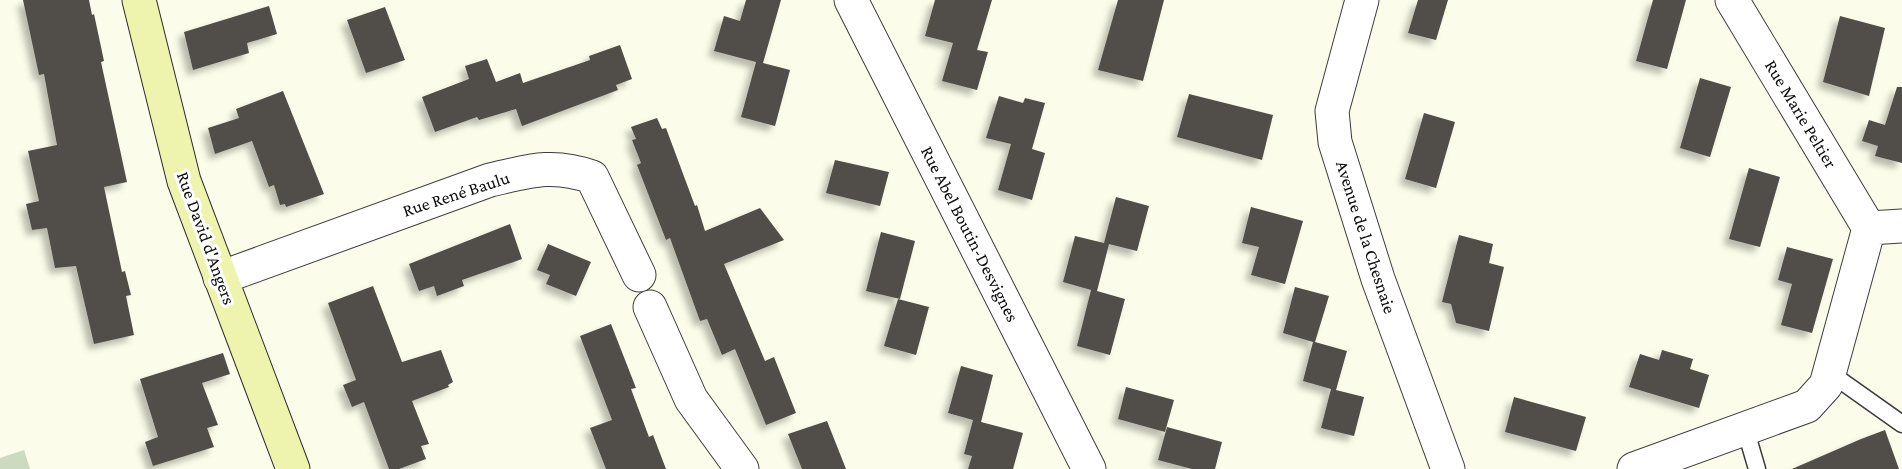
<svg xmlns="http://www.w3.org/2000/svg" width="1902" height="469" viewBox="0 0 1902 469" font-family="'Crimson Pro',serif">
  <style>
    .cemetery { fill: #ccdabf }
    .building { fill: #514d48; filter: url(#shadow) }
    .lines { fill: none; stroke-linecap: round; stroke-linejoin: round }
    .service-casing { stroke: #3d3d3d; stroke-width: 19 }
    .minor-casing { stroke: #3d3d3d; stroke-width: 35 }
    .secondary-casing { stroke: #2c2c2c; stroke-width: 35 }
    .service { stroke: #fff; stroke-width: 16 }
    .minor { stroke: #fff; stroke-width: 33 }
    .secondary { stroke: #eef4ad; stroke-width: 33 }
    .labels { text-anchor: middle; dominant-baseline: central; stroke-width: 6; stroke-linejoin: round; paint-order: stroke }
    .street-label { font-size: 18px; fill: #0a0a0a; stroke: #fff }
  </style>
  <defs>
    <filter id="shadow"><feDropShadow dx="-5.5" dy="5.5" stdDeviation="3" flood-color="#0004"/></filter>
  </defs>
  <rect width="100%" height="100%" fill="#fcfcea"/>
  <polygon class="cemetery" points="24,450 30,469 0,469 0,458"/>
  <g class="building">
    <polygon points="23,0 89,0 92,15 94,14 104,61 101,62 127,182 104,187 122,272 125,271 131,295 126,296 134,335 94,344 76,266 55,268 47,228 32,230 26,204 39,201 28,151 57,145 44,74 39,75"/>
    <polygon points="746,0 781,0 763,63 790,70 775,126 741,117 756,62 714,51 724,16 740,21"/>
    <polygon points="935,0 992,0 977,50 988,52 977,90 942,81 953,43 925,36"/>
    <polygon points="1118,0 1164,0 1143,81 1098,70"/>
    <polygon points="1418,0 1448,0 1436,40 1408,33"/>
    <polygon points="1653,0 1686,0 1667,69 1636,61"/>
    <polygon points="269,6 277,34 247,43 249,53 193,70 184,32"/>
    <polygon points="385,7 405,60 366,73 347,20"/>
    <polygon points="1840,16 1885,28 1869,96 1823,82"/>
    <polygon points="620,45 632,79 616,85 618,90 522,126 516,109 479,120 477,117 435,132 422,97 469,79 465,66 487,59 496,82 520,73 523,83 590,60 589,56"/>
    <polygon points="1700,78 1731,87 1710,157 1680,148"/>
    <polygon points="1897,87 1902,87 1902,163 1875,156 1878,146 1862,141 1869,120 1885,125"/>
    <polygon points="283,91 324,194 286,207 285,204 280,205 274,185 269,187 252,141 215,154 208,128 239,118 236,109"/>
    <polygon points="1189,94 1273,115 1262,160 1177,137"/>
    <polygon points="999,96 1023,103 1025,98 1045,103 1032,149 1045,153 1032,200 998,190 1011,144 986,138"/>
    <polygon points="1424,113 1455,122 1436,188 1405,179"/>
    <polygon points="657,118 662,129 666,128 695,206 697,205 705,231 760,208 784,240 724,264 765,361 774,357 796,413 766,425 735,349 722,355 707,319 700,321 670,238 666,240 637,165 641,163 632,140 636,139 631,127"/>
    <polygon points="835,160 889,172 880,206 826,193"/>
    <polygon points="1749,168 1780,177 1760,247 1729,239"/>
    <polygon points="1116,197 1149,206 1137,251 1109,244 1097,291 1125,299 1110,355 1077,346 1091,290 1063,282 1075,236 1104,243"/>
    <polygon points="1251,207 1303,221 1285,284 1251,275 1259,247 1242,243"/>
    <polygon points="510,224 522,259 462,280 464,286 437,296 434,286 419,291 409,264"/>
    <polygon points="881,232 915,241 900,299 866,291"/>
    <polygon points="1459,235 1493,244 1489,263 1504,267 1489,331 1456,323 1451,304 1442,302"/>
    <polygon points="548,244 591,262 576,296 546,284 550,275 537,270"/>
    <polygon points="1787,247 1833,259 1812,333 1781,325 1792,284 1778,280"/>
    <polygon points="373,286 402,362 441,350 453,382 448,385 449,387 412,401 429,444 421,446 426,459 399,469 389,469 364,402 352,407 343,385 356,380 328,303"/>
    <polygon points="1295,287 1329,296 1315,342 1347,351 1336,390 1364,397 1354,436 1321,428 1331,389 1303,381 1313,342 1283,333"/>
    <polygon points="898,299 929,307 916,355 884,346"/>
    <polygon points="611,324 636,388 631,389 649,437 653,435 666,469 606,469 590,428 612,420 580,336"/>
    <polygon points="1662,350 1693,359 1690,369 1709,375 1699,408 1629,387 1640,354 1659,360"/>
    <polygon points="223,353 230,374 202,383 218,425 207,428 214,447 153,466 145,442 158,437 140,379"/>
    <polygon points="961,366 993,375 981,422 1023,433 1013,469 968,469 972,456 964,454 973,420 948,413"/>
    <polygon points="1126,387 1174,400 1165,432 1118,419"/>
    <polygon points="1514,397 1586,417 1576,451 1505,432"/>
    <polygon points="827,421 846,469 802,469 788,434"/>
    <polygon points="1167,427 1222,442 1215,469 1192,469 1158,460"/>
    <polygon points="1885,430 1899,469 1792,469 1861,439"/>
  </g>
  <g class="lines">
    <g class="service-casing">
      <g id="service">
        <polyline points="1830,373 1902,424"/>
        <polyline points="1745,428 1757,469"/>
      </g>
    </g>
    <g class="minor-casing">
      <g id="minor">
        <polyline points="851,0 1089,469"/>
        <polyline points="1362,0 1332,111 1335,142 1378,279 1448,469"/>
        <polyline points="1732,0 1869,228"/>
        <path d="M220 278 490 180C529 171 553 163 592 177L639 275"/>
        <polyline points="650,307 691,399 742,469"/>
        <polyline points="1634,469 1807,406 1826,385 1869,228 1902,226"/>
      </g>
    </g>
    <g class="secondary-casing">
      <polyline id="secondary" points="139,0 184,181 293,469"/>
    </g>
    <use href="#service" class="service"/>
    <use href="#minor" class="minor"/>
    <use href="#secondary" class="secondary"/>
  </g>
  <g class="labels">
    <g class="street-label">
      <text transform="translate(1801 114) rotate(59)">Rue Marie Peltier</text>
      <text transform="translate(456 194) rotate(-18)">Rue René Baulu</text>
      <text transform="translate(970 234) rotate(63)">Rue Abel Boutin-Desvignes</text>
      <text transform="translate(1366 237) rotate(72)">Avenue de la Chesnaie</text>
      <text transform="translate(206 238) rotate(70)">Rue David d'Angers</text>
    </g>
  </g>
</svg>
